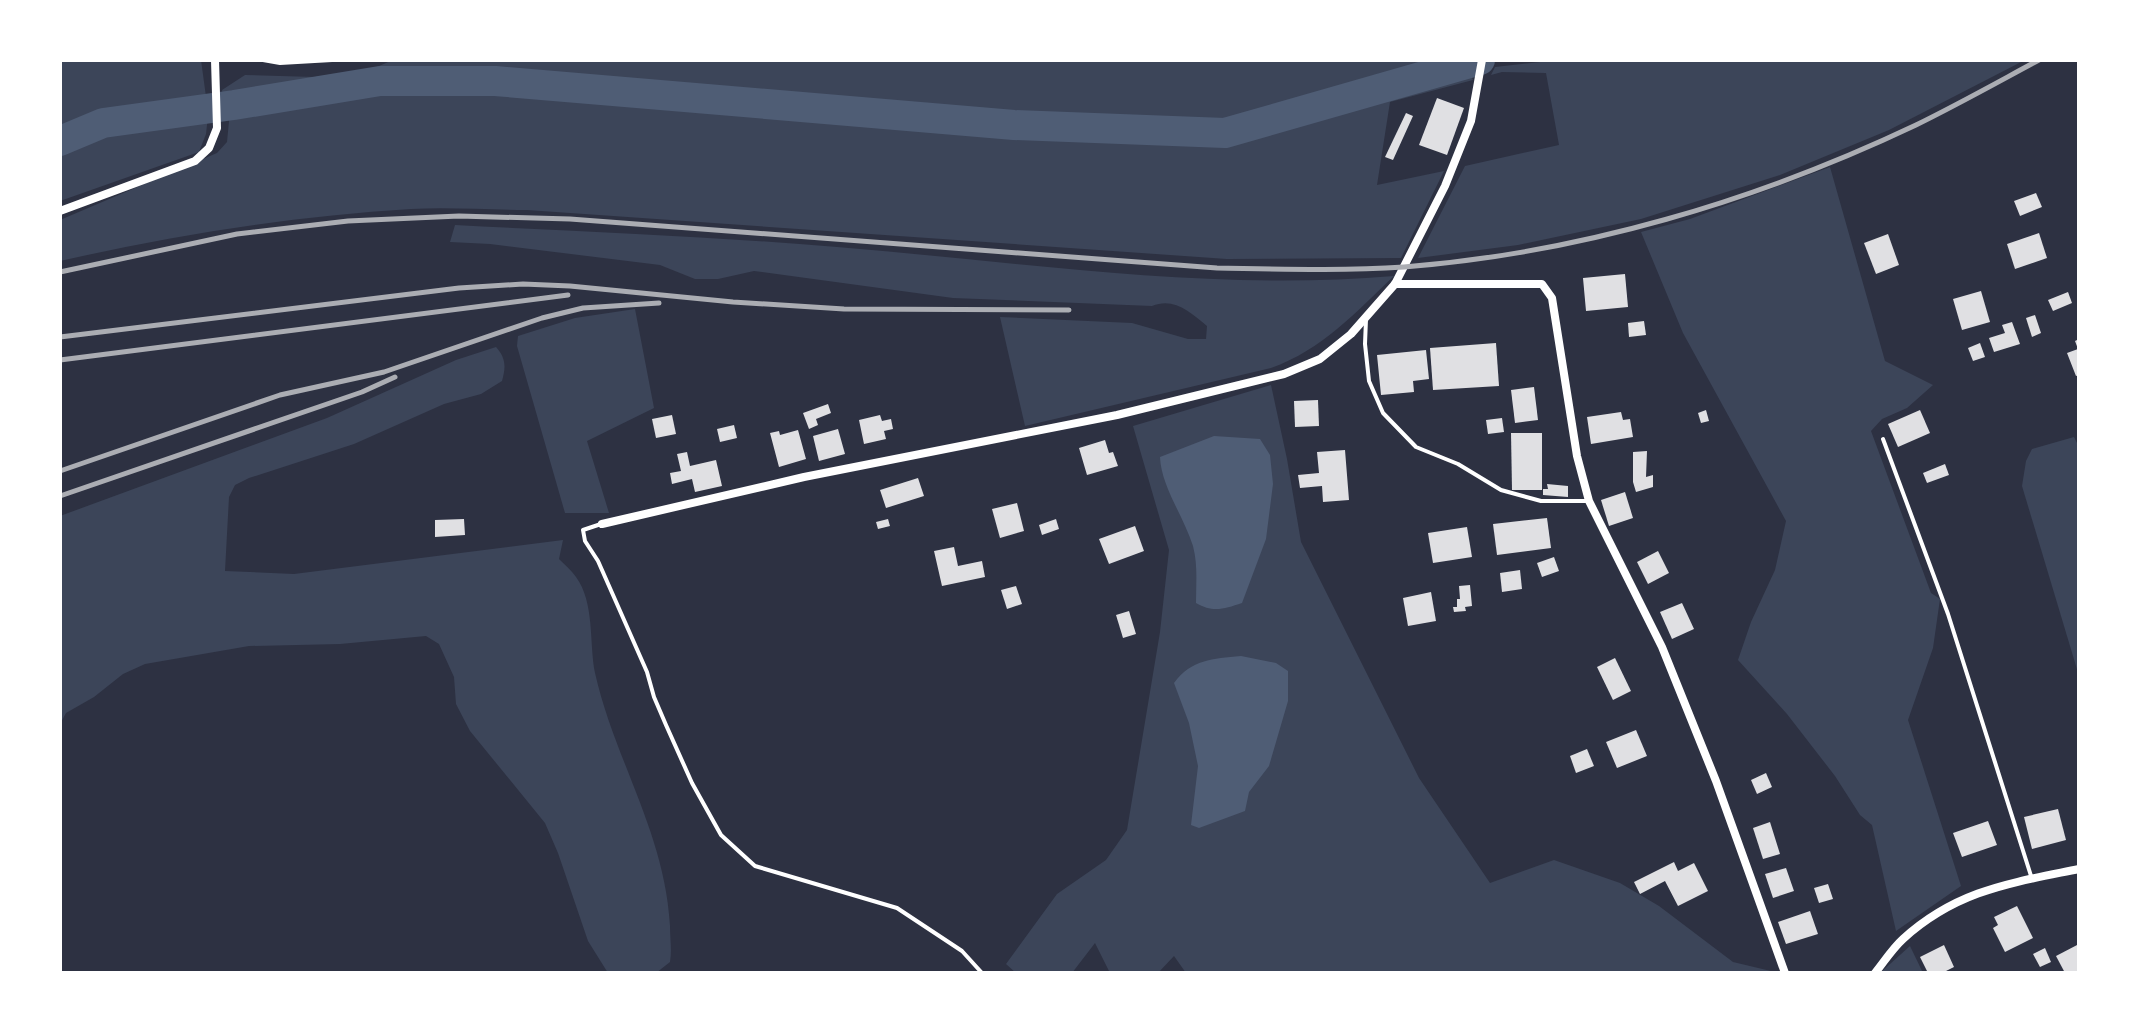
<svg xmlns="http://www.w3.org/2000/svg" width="2139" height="1033" viewBox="0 0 2139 1033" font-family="'Playfair Display',serif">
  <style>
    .green { fill: #3c4559 }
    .water { fill: #4f5d75 }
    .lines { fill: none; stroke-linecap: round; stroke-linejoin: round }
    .river { stroke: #4f5d75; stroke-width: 30 }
    .building { fill: #e0e0e3 }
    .service { stroke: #fff; stroke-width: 4 }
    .minor { stroke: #fff; stroke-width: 8 }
    .rail { stroke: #abadb3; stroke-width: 5 }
  </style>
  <rect width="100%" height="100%" fill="#2d3142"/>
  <g class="green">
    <polygon points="60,60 201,60 207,104 102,120 60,138"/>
    <polygon points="393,60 1461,60 1225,127 1016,121 502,74 381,78 224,102 222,90 245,75 315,77 372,69"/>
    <polygon points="1559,60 2025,60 1889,130 1780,175 1641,219 1518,245 1418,258 1465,166 1559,145 1546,73 1502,72 1491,75 1495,67"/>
    <path d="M1468 67 1473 80 1390 102 1377 185 1444 171 1401 258 1227 259 527 210C489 210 450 207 411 209 293 216 175 235 60 261V220L217 153 227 142 230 111 380 85 680 103 1017 131 1224 138Z"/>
    <polygon points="208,116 206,134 199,152 60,201 60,150 102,131"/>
    <polygon points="1830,167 1885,361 1933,385 1907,408 1882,419 1871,431 1931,593 1940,599 1933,648 1908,720 1961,886 1896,931 1872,825 1860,815 1835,776 1787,714 1738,660 1751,622 1775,570 1786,521 1683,333 1641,232 1690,219"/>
    <path d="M455 225C582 232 710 236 837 247 1022 262 1209 292 1394 276 1356 312 1322 350 1271 368L1025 426 1000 317 1132 323 1188 339H1206L1207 326C1190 312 1174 297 1152 306L953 298 754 271 718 279H695L660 265 490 244 450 242Z"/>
    <polygon points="635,309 654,408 587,441 609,513 565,513 517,346 518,336 575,318"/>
    <path d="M496 347C506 358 506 367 502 381L481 394 444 404 354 444 249 478 235 485 229 497 225 571 294 574 563 540 559 559C565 565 572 571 576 577 595 603 589 643 595 673 615 761 665 833 670 926 670 939 672 950 670 962L656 973H608L588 941 558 853 545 823 470 731 456 704 454 677 439 644 426 636 340 644 249 646 145 664 123 674 94 697 66 713 60 724V516L327 418 456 360Z"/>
    <polygon points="1271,385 1287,459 1301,542 1419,778 1490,883 1554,860 1620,883 1659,906 1733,962 1775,972 1186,973 1174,956 1158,973 1110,973 1095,943 1072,973 1016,973 1006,964 1057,894 1106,860 1127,830 1160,632 1169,550 1133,426"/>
    <polygon points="2074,437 2079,447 2079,676 2022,486 2026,461 2032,449"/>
    <polygon points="1910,946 1923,973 1880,973"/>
  </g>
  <g class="water">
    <path d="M1214 436 1260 439 1270 455 1273 484 1266 539 1242 603C1224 609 1213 613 1196 603 1196 584 1198 565 1193 546 1184 517 1161 486 1160 457Z"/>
    <path d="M1241 656 1276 663 1288 671V701L1269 766 1249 792 1245 811 1199 828 1191 825 1198 766 1189 723 1174 683C1192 659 1212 659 1241 656Z"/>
  </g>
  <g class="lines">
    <polyline class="river" points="60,141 103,123 234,105 380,81 495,81 1014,125 1225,133 1480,60"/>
  </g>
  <g class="building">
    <polygon points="1437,98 1464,108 1447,155 1419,145"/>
    <polygon points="1406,113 1413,116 1393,160 1385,157"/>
    <polygon points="2036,193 2042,207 2020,216 2014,201"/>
    <polygon points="2039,233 2047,258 2015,269 2007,244"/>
    <polygon points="1888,234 1899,265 1876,274 1864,243"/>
    <polygon points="1625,274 1628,307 1586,311 1583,278"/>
    <polygon points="1981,291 1990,322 1962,330 1953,299"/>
    <polygon points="2068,292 2072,303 2053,311 2048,300"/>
    <polygon points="2035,315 2041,333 2032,337 2026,318"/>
    <polygon points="1644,321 1646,335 1629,337 1628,323"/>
    <polygon points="2012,322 2020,344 1994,352 1989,338 2005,333 2002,325"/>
    <polygon points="2079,339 2079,375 2076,376 2067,353 2078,349 2075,341"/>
    <polygon points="1496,343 1499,386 1433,390 1430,348"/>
    <polygon points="1980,343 1985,357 1973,361 1968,348"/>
    <polygon points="1426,350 1429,379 1413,381 1414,392 1381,395 1377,355"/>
    <polygon points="1534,387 1538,420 1515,423 1511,390"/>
    <polygon points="1318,400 1319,426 1295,427 1294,401"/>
    <polygon points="828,404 831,413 816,419 818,425 809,429 803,413"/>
    <polygon points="1706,410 1709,421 1701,423 1698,413"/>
    <polygon points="1920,410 1930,433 1898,447 1888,424"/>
    <polygon points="1621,412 1623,420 1630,419 1633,437 1591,444 1587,417"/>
    <polygon points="672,415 676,434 656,438 652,419"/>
    <polygon points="880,415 882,421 891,419 893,429 884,431 886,439 864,444 859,420"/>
    <polygon points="1502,418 1504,432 1488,434 1486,420"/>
    <polygon points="734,425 737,438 720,442 717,429"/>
    <polygon points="838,429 845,454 819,461 813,436"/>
    <polygon points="798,430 806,459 779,467 770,433 779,431 780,435"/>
    <polygon points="1511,433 1542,433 1542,490 1512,490"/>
    <polygon points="1105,440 1109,453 1113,452 1118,466 1087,475 1079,448"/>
    <polygon points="1345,450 1349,500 1323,502 1322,486 1300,488 1298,475 1319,473 1317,452"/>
    <polygon points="1647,451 1646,477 1653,475 1653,487 1636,492 1633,482 1633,452"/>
    <polygon points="687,452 690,466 716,460 722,486 695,492 692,479 672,484 670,473 681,471 677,454"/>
    <polygon points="1945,464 1949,475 1927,483 1923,473"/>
    <polygon points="918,478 924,496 886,508 880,490"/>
    <polygon points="1547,484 1568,486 1568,497 1543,495 1543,489 1548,489"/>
    <polygon points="1625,492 1633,518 1609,526 1601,500"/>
    <polygon points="1017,503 1024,531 1000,538 992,509"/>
    <polygon points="1547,518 1551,548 1497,555 1493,524"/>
    <polygon points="464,519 465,535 435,537 435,520"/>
    <polygon points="888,519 890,526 878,529 876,522"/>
    <polygon points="1056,519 1059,529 1042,535 1039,525"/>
    <polygon points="1135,526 1144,551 1109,564 1099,539"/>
    <polygon points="1467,527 1472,557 1433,563 1428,533"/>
    <polygon points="954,547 958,566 982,561 985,577 942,586 934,551"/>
    <polygon points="1658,551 1669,573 1648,584 1637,562"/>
    <polygon points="1554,557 1559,571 1542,577 1537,563"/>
    <polygon points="1520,570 1522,589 1502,592 1500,573"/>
    <polygon points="1470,585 1472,606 1465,607 1466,611 1454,612 1453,607 1457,607 1457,599 1460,599 1459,586"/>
    <polygon points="1016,586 1022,604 1007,609 1001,590"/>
    <polygon points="1431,592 1436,621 1408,626 1403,598"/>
    <polygon points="1682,603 1694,629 1672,639 1660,612"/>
    <polygon points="1129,611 1136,634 1123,638 1116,615"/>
    <polygon points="1615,658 1631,691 1613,700 1597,667"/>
    <polygon points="1636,730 1647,756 1617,768 1606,742"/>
    <polygon points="1587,749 1594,766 1576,773 1570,756"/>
    <polygon points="1766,773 1772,787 1757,794 1751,780"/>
    <polygon points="2058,809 2066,840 2032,849 2024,817"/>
    <polygon points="1988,821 1997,845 1962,857 1953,833"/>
    <polygon points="1770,822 1780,854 1763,859 1753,828"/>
    <polygon points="1674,862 1678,871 1694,863 1708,891 1678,906 1665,881 1640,894 1634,882"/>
    <polygon points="1786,868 1794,891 1773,898 1765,874"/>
    <polygon points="1828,884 1833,899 1819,903 1814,888"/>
    <polygon points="2017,906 2033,938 2005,952 1993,928 1998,925 1994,917"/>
    <polygon points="1810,911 1818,934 1786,944 1778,922"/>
    <polygon points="2079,944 2079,973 2065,973 2056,956"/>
    <polygon points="1944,945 1954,967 1942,973 1928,973 1920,957"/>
    <polygon points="2045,948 2051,962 2040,967 2033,954"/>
  </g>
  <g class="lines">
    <g class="service">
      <polyline points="263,60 280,63 332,60"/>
      <polyline points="1366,319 1365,344 1369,381 1383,413 1416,447 1458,464 1501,490 1541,501 1587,501"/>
      <polyline points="1883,439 1948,614 2032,879"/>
      <polyline points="601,524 583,530 585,541 598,561 647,672 654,697 666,725 692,783 721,835 755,866 897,908 962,951 982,973"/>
    </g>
    <g class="minor">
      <polyline points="60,211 195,161 209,148 217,128 215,60"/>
      <polyline points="1395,284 1542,284 1552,298 1577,456 1589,501 1662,647 1716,781 1785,973"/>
      <polyline points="602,524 804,477 1117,415 1284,374 1320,359 1351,334 1395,284 1445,186 1471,121 1482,60"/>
      <path d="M1875 973C1884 962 1892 949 1903 939 1957 890 2011 883 2079 869"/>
    </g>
    <g class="rail">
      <path d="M60 272 237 234 348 221 459 216 570 219 1217 268C1279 269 1342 271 1404 267 1581 253 1756 201 1916 125 1957 105 1998 82 2039 60"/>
      <polyline points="60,337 459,288 523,284 570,286 733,302 844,309 1069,310"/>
      <polyline points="60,360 568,295"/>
      <polyline points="60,471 280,395 384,372 542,318 583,308 659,303"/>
      <polyline points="60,496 362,392 395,377"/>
    </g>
  </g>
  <rect width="2139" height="1033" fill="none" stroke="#ffffff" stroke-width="124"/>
</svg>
